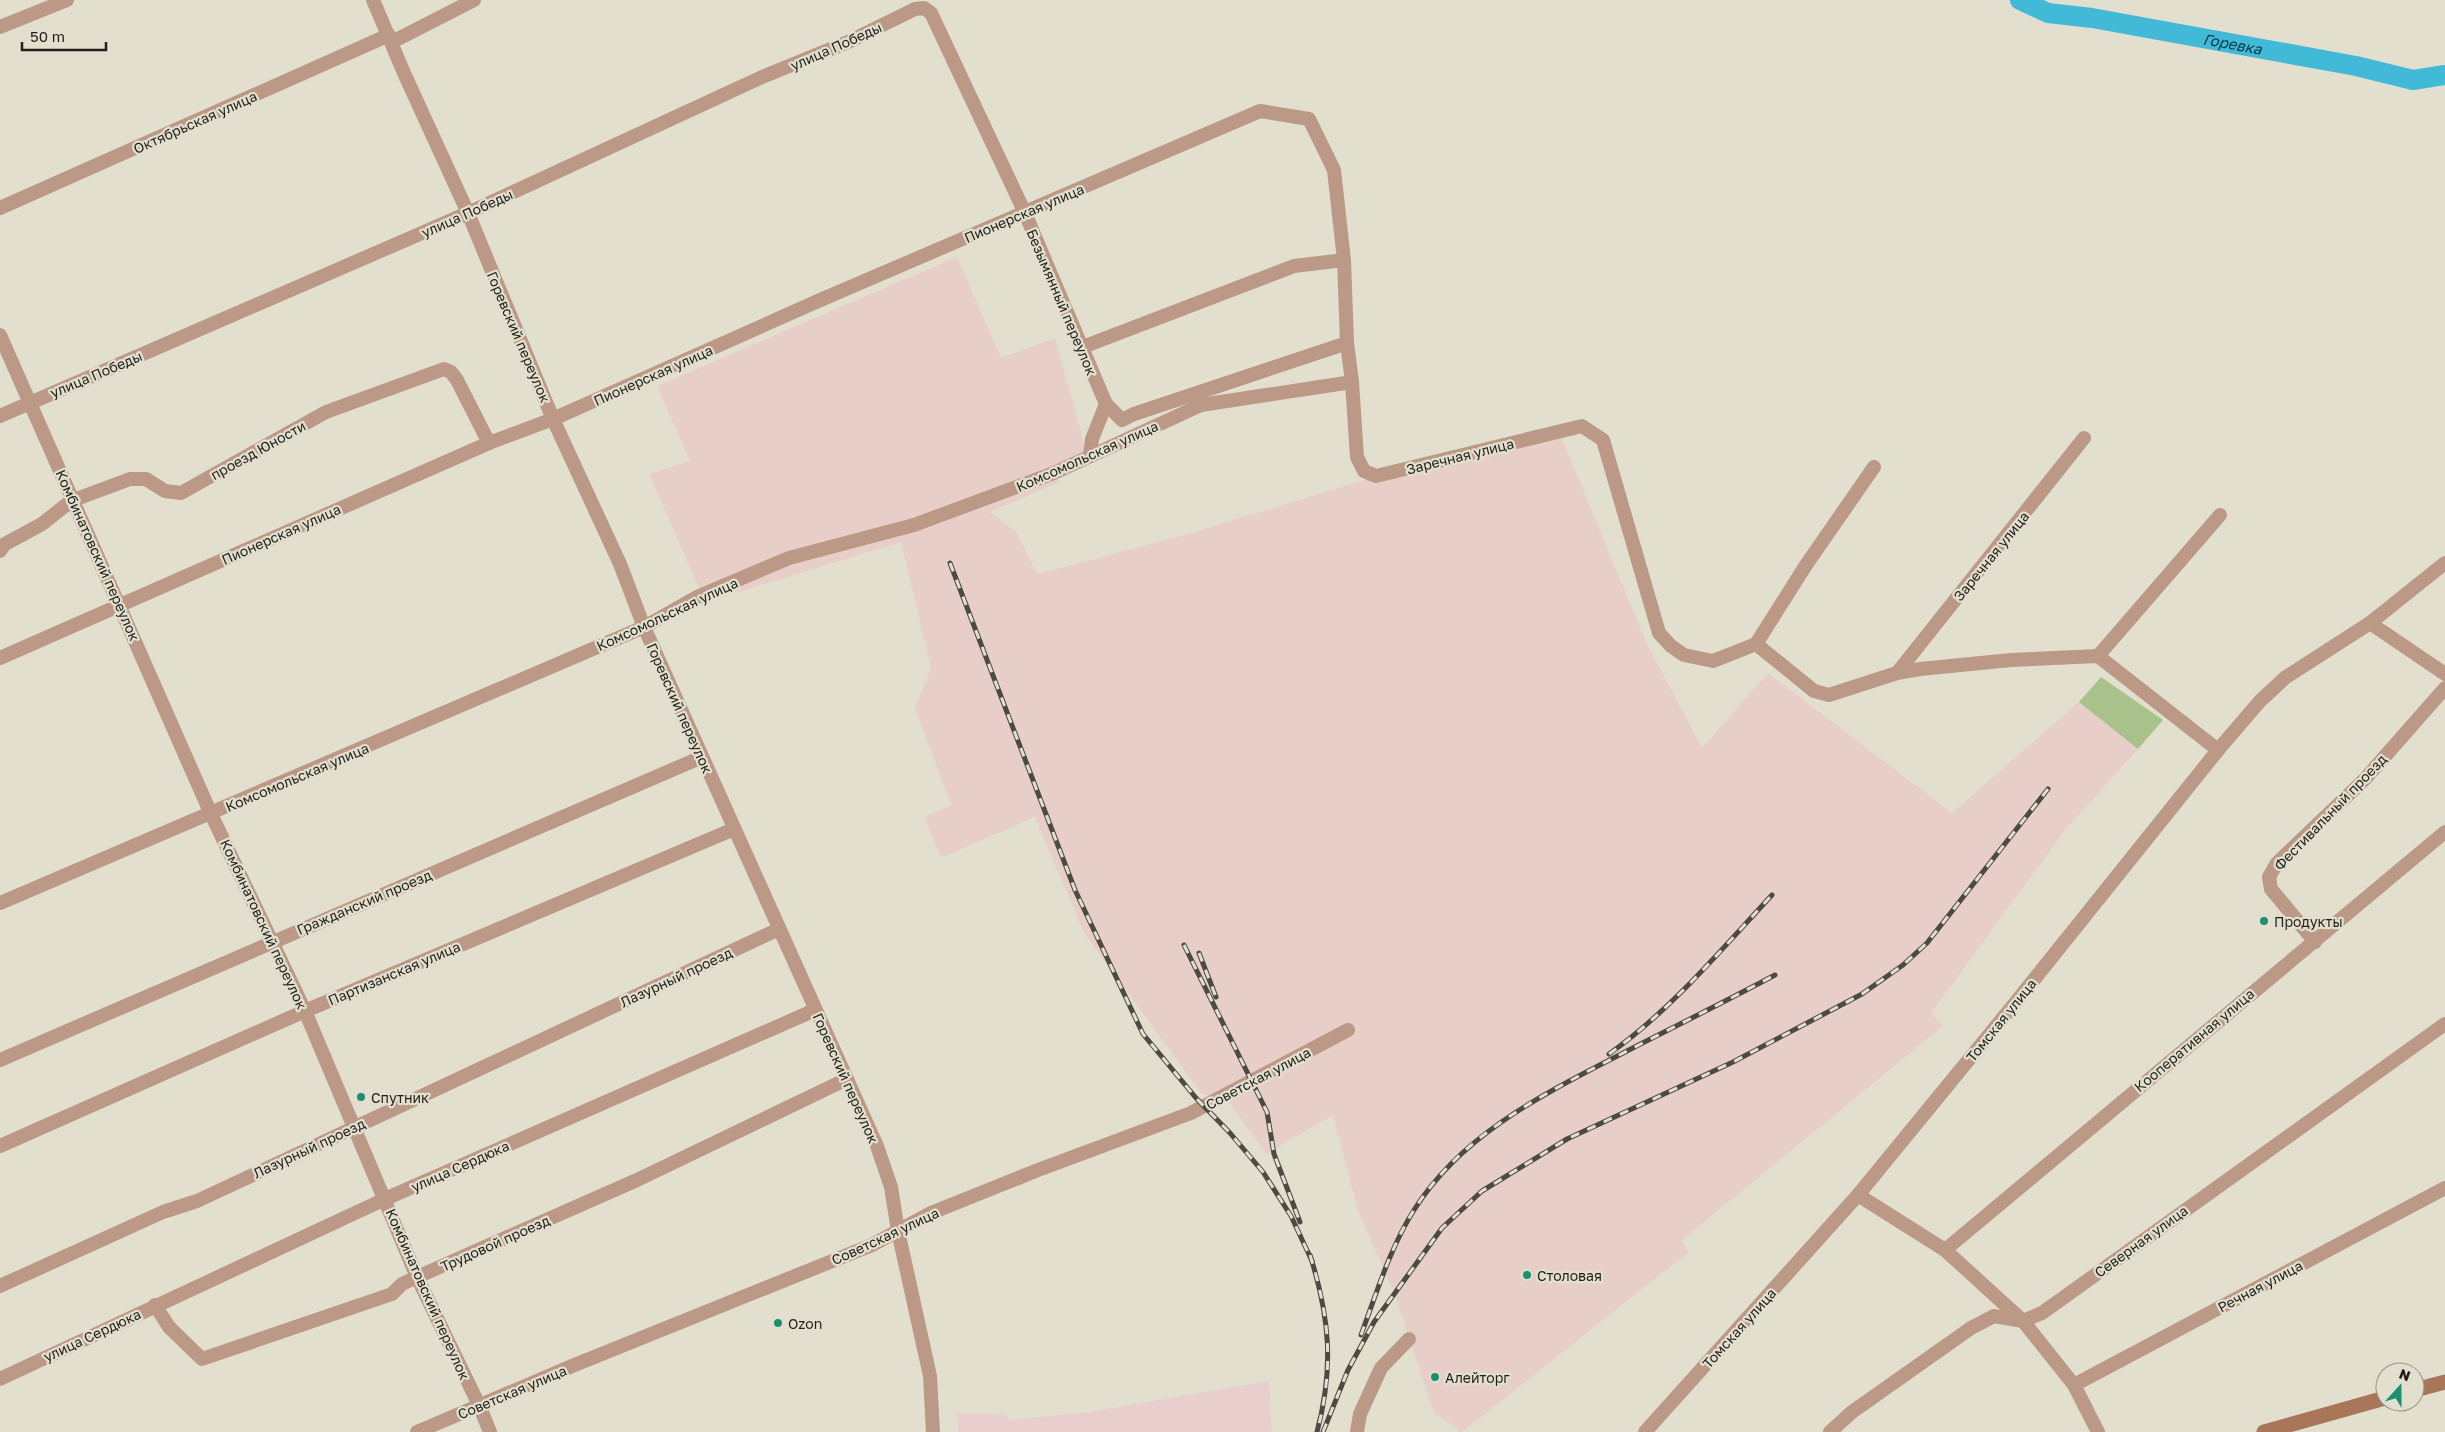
<svg xmlns="http://www.w3.org/2000/svg" width="2445" height="1432" viewBox="0 0 2445 1432" font-family="'Golos Text',sans-serif">
  <style>
    .industrial { fill: #e8cec9 }
    .education { fill: #e8cecd }
    .green { fill: #a9c28b }
    .lines { fill: none; stroke-linecap: round; stroke-linejoin: round }
    .river { stroke: #43b9d8; stroke-width: 20 }
    .street { stroke: #bc9986; stroke-width: 14 }
    .secondary { stroke: #a9765a; stroke-width: 15 }
    .rail-casing { stroke: #4c4a42; stroke-width: 5 }
    .rail { stroke: #e3dfcf; stroke-width: 3; stroke-dasharray: 9; stroke-linecap: butt }
    .poi-dot { fill: #1c8f71; stroke: #e3dfcf; stroke-width: 2 }
    .labels { text-anchor: middle; dominant-baseline: central; stroke-width: 4.5; stroke-linejoin: round; paint-order: stroke }
    .street-label { font-size: 14px; fill: #201f19; stroke: #e3dfcf }
    .poi-label { font-size: 14px; fill: #201f19; stroke: #e3dfcf; text-anchor: start }
    .water-label { font-size: 15px; font-style: italic; fill: #033a47; stroke: #e3dfcf }
  </style>
  <rect width="100%" height="100%" fill="#e3dfcf"/>
  <polygon class="industrial" points="957,257 1001,358 1055,338 1086,450 1053,469 1059,482 990,512 1017,533 1037,574 1185,535 1351,484 1558,429 1646,642 1702,748 1768,673 1952,813 2079,702 2138,749 2066,829 1931,1013 1943,1026 1681,1241 1689,1252 1462,1432 1459,1432 1456,1427 1434,1413 1395,1295 1358,1211 1333,1115 1266,1154 1230,1103 1201,1093 1084,933 1035,817 941,858 924,817 951,805 915,708 931,668 901,542 700,604 694,592 699,588 649,474 690,461 657,386"/>
  <polygon class="education" points="1269,1381 1272,1432 958,1432 957,1413 1006,1415 1008,1420 1089,1412"/>
  <polygon class="green" points="2101,677 2163,720 2138,749 2079,702"/>
  <g class="lines">
    <path class="river" id="s1" d="M2020 0 2048 13 2092 18 2356 66 2413 80 2445 75"/>
    <g class="street">
      <polyline points="373,0 404,73 468,213 553,419 620,564 644,627 877,1146 891,1187 898,1231 930,1376 933,1432"/>
      <polyline points="0,27 67,0"/>
      <polyline points="392,42 474,0"/>
      <polyline points="0,208 389,35"/>
      <polyline points="0,335 211,814 305,1011 417,1277 479,1405 490,1432"/>
      <polyline points="1080,348 1294,266 1344,260"/>
      <polyline points="1106,404 1122,420 1134,414 1347,343"/>
      <polyline points="0,416 468,213 762,77 848,42 915,9 924,8 931,13 1025,213 1106,404 1092,439 1090,456"/>
      <polyline points="0,551 5,544 42,524 71,501 130,479 146,479 165,491 181,493 326,412 444,369 451,372 457,380 489,443"/>
      <polyline points="2370,623 2445,674"/>
      <polyline points="1756,644 1814,691 1829,695 1897,673 1920,669 2011,660 2098,656 2218,750"/>
      <polyline points="2098,656 2220,515"/>
      <polyline points="0,658 489,443 553,419 818,301 1260,111 1309,119 1334,170 1344,260 1347,343 1352,382 1357,457 1364,471 1376,476 1582,426 1603,440 1659,633 1671,646 1684,655 1713,661 1756,644 1806,565 1874,467"/>
      <polyline points="1897,673 2084,438"/>
      <polyline points="0,903 644,627 697,597 789,558 914,525 1054,473 1201,405 1352,382"/>
      <polyline points="2315,942 2271,889 2269,877 2277,863 2365,779 2445,688"/>
      <polyline points="0,1060 702,757"/>
      <polyline points="0,1146 305,1011 734,829"/>
      <polyline points="1858,1195 1945,1250 2023,1321 2074,1385 2098,1432"/>
      <polyline points="1945,1250 2445,832"/>
      <polyline points="0,1286 163,1212 197,1201 779,929"/>
      <polyline points="155,1305 169,1327 202,1359 392,1294 402,1284 417,1277 637,1180 847,1079"/>
      <polyline points="0,1379 385,1199 815,1010"/>
      <polyline points="2074,1385 2445,1188"/>
      <polyline points="417,1432 572,1366 872,1245 931,1213 1038,1170 1191,1113 1348,1030"/>
      <polyline points="1357,1432 1360,1414 1381,1368 1409,1339"/>
      <polyline points="1645,1432 1858,1195 2016,1002 2218,750 2260,701 2286,677 2370,623 2445,563"/>
      <polyline points="1830,1432 1852,1412 1971,1328 1994,1316 2023,1321 2042,1313 2445,1024"/>
    </g>
    <g class="secondary">
      <polyline points="2415,1390 2445,1382"/>
      <polyline points="2264,1432 2385,1398"/>
    </g>
    <g class="rail-casing">
      <g id="rail">
        <polyline points="950,563 1075,890 1143,1034 1196,1098 1230,1133 1263,1172 1291,1216 1312,1261"/>
        <polyline points="1184,945 1267,1112 1274,1154 1300,1222"/>
        <polyline points="1199,953 1216,997"/>
        <path d="M1609 1054C1671 1010 1720 951 1772 895"/>
        <path d="M1310 1255C1330 1318 1334 1368 1317 1432"/>
        <path d="M1361 1335C1377 1292 1390 1248 1414 1210 1463 1132 1548 1092 1627 1051 1676 1026 1726 1001 1775 975"/>
        <polyline points="1323,1432 1348,1370 1374,1322 1442,1228 1482,1191 1567,1139 1733,1062 1862,994 1903,965 1927,943 2048,789"/>
      </g>
    </g>
    <use href="#rail" class="rail"/>
  </g>
  <g class="poi-dot">
    <circle cx="2264" cy="921" r="5"/>
    <circle cx="361" cy="1097" r="5"/>
    <circle cx="1527" cy="1275" r="5"/>
    <circle cx="778" cy="1323" r="5"/>
    <circle cx="1435" cy="1377" r="5"/>
  </g>
  <g class="labels">
    <g class="street-label">
      <text transform="translate(836 46) rotate(-24)">улица Победы</text>
      <text transform="translate(195 122) rotate(-24)">Октябрьская улица</text>
      <text transform="translate(467 213) rotate(-24)">улица Победы</text>
      <text transform="translate(1024 213) rotate(-23)">Пионерская улица</text>
      <text transform="translate(1062 302) rotate(67)">Безымянный переулок</text>
      <text transform="translate(519 337) rotate(67)">Горевский переулок</text>
      <text transform="translate(96 374) rotate(-23)">улица Победы</text>
      <text transform="translate(653 375) rotate(-24)">Пионерская улица</text>
      <text transform="translate(258 450) rotate(-29)">проезд Юности</text>
      <text transform="translate(1087 456) rotate(-24)">Комсомольская улица</text>
      <text transform="translate(1460 456) rotate(-14)">Заречная улица</text>
      <text transform="translate(281 534) rotate(-24)">Пионерская улица</text>
      <text transform="translate(98 555) rotate(66)">Комбинатовский переулок</text>
      <text transform="translate(1991 556) rotate(-51)">Заречная улица</text>
      <text transform="translate(667 614) rotate(-25)">Комсомольская улица</text>
      <text transform="translate(680 708) rotate(66)">Горевский переулок</text>
      <text transform="translate(297 777) rotate(-23)">Комсомольская улица</text>
      <text transform="translate(2330 812) rotate(-46)">Фестивальный проезд</text>
      <text transform="translate(364 902) rotate(-23)">Гражданский проезд</text>
      <text transform="translate(264 924) rotate(65)">Комбинатовский переулок</text>
      <text transform="translate(394 973) rotate(-23)">Партизанская улица</text>
      <text transform="translate(676 977) rotate(-25)">Лазурный проезд</text>
      <text transform="translate(2001 1020) rotate(-51)">Томская улица</text>
      <text transform="translate(2194 1040) rotate(-40)">Кооперативная улица</text>
      <text transform="translate(846 1078) rotate(66)">Горевский переулок</text>
      <text transform="translate(1258 1078) rotate(-28)">Советская улица</text>
      <text transform="translate(309 1148) rotate(-25)">Лазурный проезд</text>
      <text transform="translate(460 1166) rotate(-24)">улица Сердюка</text>
      <text transform="translate(885 1236) rotate(-25)">Советская улица</text>
      <text transform="translate(2141 1241) rotate(-36)">Северная улица</text>
      <text transform="translate(495 1243) rotate(-24)">Трудовой проезд</text>
      <text transform="translate(2260 1286) rotate(-28)">Речная улица</text>
      <text transform="translate(428 1294) rotate(66)">Комбинатовский переулок</text>
      <text transform="translate(1739 1328) rotate(-48)">Томская улица</text>
      <text transform="translate(92 1335) rotate(-25)">улица Сердюка</text>
      <text transform="translate(512 1392) rotate(-23)">Советская улица</text>
    </g>
    <g class="poi-label">
      <text x="2274" y="921">Продукты</text>
      <text x="371" y="1097">Спутник</text>
      <text x="1537" y="1275">Столовая</text>
      <text x="788" y="1323">Ozon</text>
      <text x="1445" y="1377">Алейторг</text>
    </g>
    <g class="water-label">
      <text stroke="none"><textPath href="#s1" startOffset="218">Горевка</textPath></text>
    </g>
  </g>
  <g transform="translate(2400 1387) rotate(21)"><circle r="24" fill="#e3dfcf" stroke="#959286"/>
  <path d="M0-4L9 19L0 12L-9 19Z" fill="#1c8f71"/>
  <text y="-8" font-size="14" font-weight="bold" text-anchor="middle" fill="#201f19">N</text>
  </g>
  <path d="M22 42v8h84v-8" fill="none" stroke="#201f19" stroke-width="2.5"/>
  <text x="30" y="42" font-size="15" fill="#201f19" stroke="#e3dfcf" stroke-width="4" paint-order="stroke">50 m</text>
</svg>
